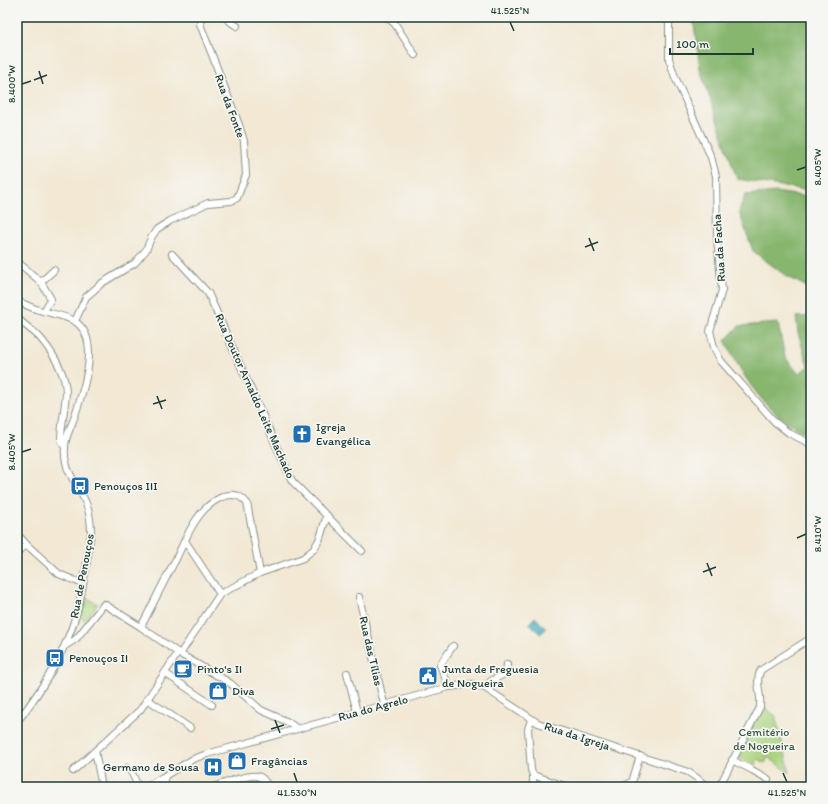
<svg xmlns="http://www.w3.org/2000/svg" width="828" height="804" viewBox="0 0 828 804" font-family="Itim,sans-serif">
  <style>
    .green { fill: #aad480; stroke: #64885a }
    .forest { fill: #87b66e; stroke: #537a51 }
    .water { fill: #3cacb9; stroke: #2e7476 }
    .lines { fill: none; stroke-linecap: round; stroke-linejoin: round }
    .minor-casing { stroke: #889284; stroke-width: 8 }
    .minor { stroke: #fff; stroke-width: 6 }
    .ticks { fill: none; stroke: #1f3d34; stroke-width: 1.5 }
    .labels { text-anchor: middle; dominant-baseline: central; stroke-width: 3.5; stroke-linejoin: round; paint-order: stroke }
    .street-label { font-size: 12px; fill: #1f3d34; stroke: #f6f6f2 }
    .poi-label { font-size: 12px; fill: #1f3d34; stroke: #f6f6f2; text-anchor: start }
    .park-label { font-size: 12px; fill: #3b5b43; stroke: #f6f6f2 }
    .neatline { fill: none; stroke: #1f3d34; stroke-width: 1.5 }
    .ticks-label { font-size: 10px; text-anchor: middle; fill: #1f3d34 }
  </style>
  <rect width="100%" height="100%" fill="#f6f6f2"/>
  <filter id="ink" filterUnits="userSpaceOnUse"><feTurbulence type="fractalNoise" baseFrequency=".025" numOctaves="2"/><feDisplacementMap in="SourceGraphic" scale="8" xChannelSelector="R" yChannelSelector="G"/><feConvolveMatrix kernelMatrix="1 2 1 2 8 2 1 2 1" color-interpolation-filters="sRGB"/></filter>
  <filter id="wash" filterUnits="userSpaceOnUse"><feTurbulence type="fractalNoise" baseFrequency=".012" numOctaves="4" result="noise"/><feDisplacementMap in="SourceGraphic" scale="16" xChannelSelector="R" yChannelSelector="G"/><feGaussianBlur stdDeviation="0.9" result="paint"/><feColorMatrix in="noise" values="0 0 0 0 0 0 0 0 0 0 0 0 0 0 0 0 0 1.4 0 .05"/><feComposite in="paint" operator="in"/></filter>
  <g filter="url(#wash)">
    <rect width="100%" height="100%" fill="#f2e8d4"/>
    <g class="green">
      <polygon points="85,597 98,604 84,621 81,618"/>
      <polygon points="762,707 775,715 790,773 768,757 765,763 758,759 755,766 736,756"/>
    </g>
    <g class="forest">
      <polygon points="693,17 811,17 811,191 737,179 700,69"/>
      <polygon points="775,192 811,197 811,289 786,276 753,251 739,212 745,195"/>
      <path d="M811 316V438C797 429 781 419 769 407 750 388 736 363 725 340L739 326 778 323 785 357 799 374 808 366 798 333 796 317Z"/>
    </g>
    <polygon class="water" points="535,617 546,629 540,634 529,623"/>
  </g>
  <g filter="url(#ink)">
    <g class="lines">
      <g class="minor-casing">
        <g id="minor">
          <polyline points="225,17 232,23 237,26"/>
          <polyline points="387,17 395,24 415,55"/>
          <polyline points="669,17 669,59 675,77 711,157 716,176 717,239 722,290 710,331 714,347 721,361 775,422 789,433 811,444"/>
          <polyline points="172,254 208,293 292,481 362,551"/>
          <polyline points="20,264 41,282"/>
          <path d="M17 301C24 304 32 308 39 310 51 314 64 315 74 321 104 338 81 397 73 421 70 429 65 438 65 447 63 468 73 478 82 495 89 507 91 519 91 533 87 560 84 588 76 615 65 653 41 691 17 722"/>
          <polyline points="44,311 51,299 41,282 54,270"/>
          <path d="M17 317C24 326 35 331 42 340 54 355 66 374 66 393 65 409 61 424 61 440L65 447"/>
          <polyline points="75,321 86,297 102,283 135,263 146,250 151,238 157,229 170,221 208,203 231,201 237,198 246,175 244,141 238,122 200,24 201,17"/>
          <polyline points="17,534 28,546 59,574 83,584"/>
          <polyline points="185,541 220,594"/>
          <polyline points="17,553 22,548 28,546"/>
          <polyline points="359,597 384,704"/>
          <path d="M141 627C153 604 164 581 176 559 182 546 188 532 196 520 206 505 231 483 247 503L260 573"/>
          <polyline points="65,646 76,639 104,604 141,627 180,654 230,683 261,710 288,722 296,728"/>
          <polyline points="180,654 220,594 260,573 303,558 314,549 320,538 327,515"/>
          <polyline points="165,673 212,705"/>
          <polyline points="347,673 357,712"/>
          <polyline points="449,687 440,665 453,646"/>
          <polyline points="485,688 491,681 506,673 507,664"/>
          <polyline points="147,699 190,728"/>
          <polyline points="17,708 23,714"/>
          <polyline points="531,720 528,729 531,770 533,775 533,787"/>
          <polyline points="95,751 102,787"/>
          <polyline points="732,760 752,770 768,779"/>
          <polyline points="127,768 132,773 138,787"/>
          <polyline points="73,771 140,710 178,653"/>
          <polyline points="533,775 568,787"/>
          <polyline points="165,776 165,787"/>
          <polyline points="146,787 193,759 207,754 449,687 472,684 485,688 538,723 688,772 697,778 707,787"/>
          <path d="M213 787C222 784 248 774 257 776 263 777 266 782 268 787"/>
          <polyline points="622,787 632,782 640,756"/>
          <path d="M719 787 760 707C762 694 754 681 761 670L811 638"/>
        </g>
      </g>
      <use href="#minor" class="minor"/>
    </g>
  </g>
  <path class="ticks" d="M510 22 514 31M39 71 43 84M34 80 47 75M22 84 31 81M797 170 806 167M589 238 594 251M585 247 598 242M157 396 162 409M153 404 166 400M22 452 31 449M797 538 806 534M707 563 712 576M703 572 716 567M275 720 280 733M271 729 284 725M294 773 297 782M783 773 787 782"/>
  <defs>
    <g id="church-square" transform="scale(1)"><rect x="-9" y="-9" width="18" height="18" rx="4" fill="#1f6fb2" stroke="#f6f6f2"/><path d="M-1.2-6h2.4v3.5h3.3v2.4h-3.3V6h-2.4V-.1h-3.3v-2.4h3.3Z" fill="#fff"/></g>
    <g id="bus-square" transform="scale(1)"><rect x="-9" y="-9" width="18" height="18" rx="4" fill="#1f6fb2" stroke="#f6f6f2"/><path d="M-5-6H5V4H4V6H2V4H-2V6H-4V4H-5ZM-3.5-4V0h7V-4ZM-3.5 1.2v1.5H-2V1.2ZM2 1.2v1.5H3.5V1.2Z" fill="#fff"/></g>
    <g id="cafe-square" transform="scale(1)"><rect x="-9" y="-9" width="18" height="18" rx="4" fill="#1f6fb2" stroke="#f6f6f2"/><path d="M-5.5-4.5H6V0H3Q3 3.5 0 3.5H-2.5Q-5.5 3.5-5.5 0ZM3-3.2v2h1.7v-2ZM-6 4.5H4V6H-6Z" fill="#fff"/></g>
    <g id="civic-square" transform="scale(1)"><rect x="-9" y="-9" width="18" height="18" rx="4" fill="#1f6fb2" stroke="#f6f6f2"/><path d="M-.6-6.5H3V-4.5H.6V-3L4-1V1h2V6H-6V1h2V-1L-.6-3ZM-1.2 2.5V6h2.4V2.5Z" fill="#fff"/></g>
    <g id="shop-square" transform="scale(1)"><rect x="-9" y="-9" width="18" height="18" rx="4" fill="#1f6fb2" stroke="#f6f6f2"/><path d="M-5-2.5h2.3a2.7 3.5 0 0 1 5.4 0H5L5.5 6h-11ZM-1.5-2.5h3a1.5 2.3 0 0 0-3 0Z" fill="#fff"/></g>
    <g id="hospital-square" transform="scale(1)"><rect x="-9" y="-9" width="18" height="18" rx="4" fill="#1f6fb2" stroke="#f6f6f2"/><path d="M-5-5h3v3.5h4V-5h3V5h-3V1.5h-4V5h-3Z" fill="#fff"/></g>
  </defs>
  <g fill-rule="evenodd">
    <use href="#church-square" x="302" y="434"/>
    <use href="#bus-square" x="80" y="486"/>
    <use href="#bus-square" x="55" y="658"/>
    <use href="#cafe-square" x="183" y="669"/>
    <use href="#civic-square" x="428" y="676"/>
    <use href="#shop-square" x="218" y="691"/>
    <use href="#shop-square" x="237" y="761"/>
    <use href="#hospital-square" x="213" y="767"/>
  </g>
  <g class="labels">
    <g class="street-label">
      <text transform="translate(230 106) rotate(70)">Rua da Fonte</text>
      <text transform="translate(719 248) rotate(-94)">Rua da Facha</text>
      <text transform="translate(255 396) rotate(66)">Rua Doutor Arnaldo Leite Machado</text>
      <text transform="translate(82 576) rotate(-79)">Rua de Penouços</text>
      <text transform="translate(371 651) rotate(77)">Rua das Tílias</text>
      <text transform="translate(373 708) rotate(-15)">Rua do Agrelo</text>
      <text transform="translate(577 736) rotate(18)">Rua da Igreja</text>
    </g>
    <g class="poi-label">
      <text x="316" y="427">Igreja<tspan x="316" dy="14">Evangélica</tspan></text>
      <text x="94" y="486">Penouços III</text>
      <text x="69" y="658">Penouços II</text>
      <text x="197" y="669">Pinto's II</text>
      <text x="442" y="669">Junta de Freguesia<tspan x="442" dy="14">de Nogueira</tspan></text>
      <text x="232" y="691">Diva</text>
      <text x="251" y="761">Fragâncias</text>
      <text x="199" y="767" text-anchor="end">Germano de Sousa</text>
    </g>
    <g class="park-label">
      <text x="764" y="732">Cemitério<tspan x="764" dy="14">de Nogueira</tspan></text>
    </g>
  </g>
  <rect width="828" height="804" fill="none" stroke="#f6f6f2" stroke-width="44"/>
  <path d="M670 48v6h83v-6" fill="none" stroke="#1f3d34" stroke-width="2"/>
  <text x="676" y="48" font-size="12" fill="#1f3d34" stroke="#f6f6f2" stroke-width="3" paint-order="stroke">100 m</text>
  <rect x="22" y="22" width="784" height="760" class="neatline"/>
  <g class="ticks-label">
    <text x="510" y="14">41.525°N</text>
    <text transform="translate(11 84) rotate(-90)" y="4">8.400°W</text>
    <text transform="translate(817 167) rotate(-90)" y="4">8.405°W</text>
    <text transform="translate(11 452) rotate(-90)" y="4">8.405°W</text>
    <text transform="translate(817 534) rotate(-90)" y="4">8.410°W</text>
    <text x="297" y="796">41.530°N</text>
    <text x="787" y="796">41.525°N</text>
  </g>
</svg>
